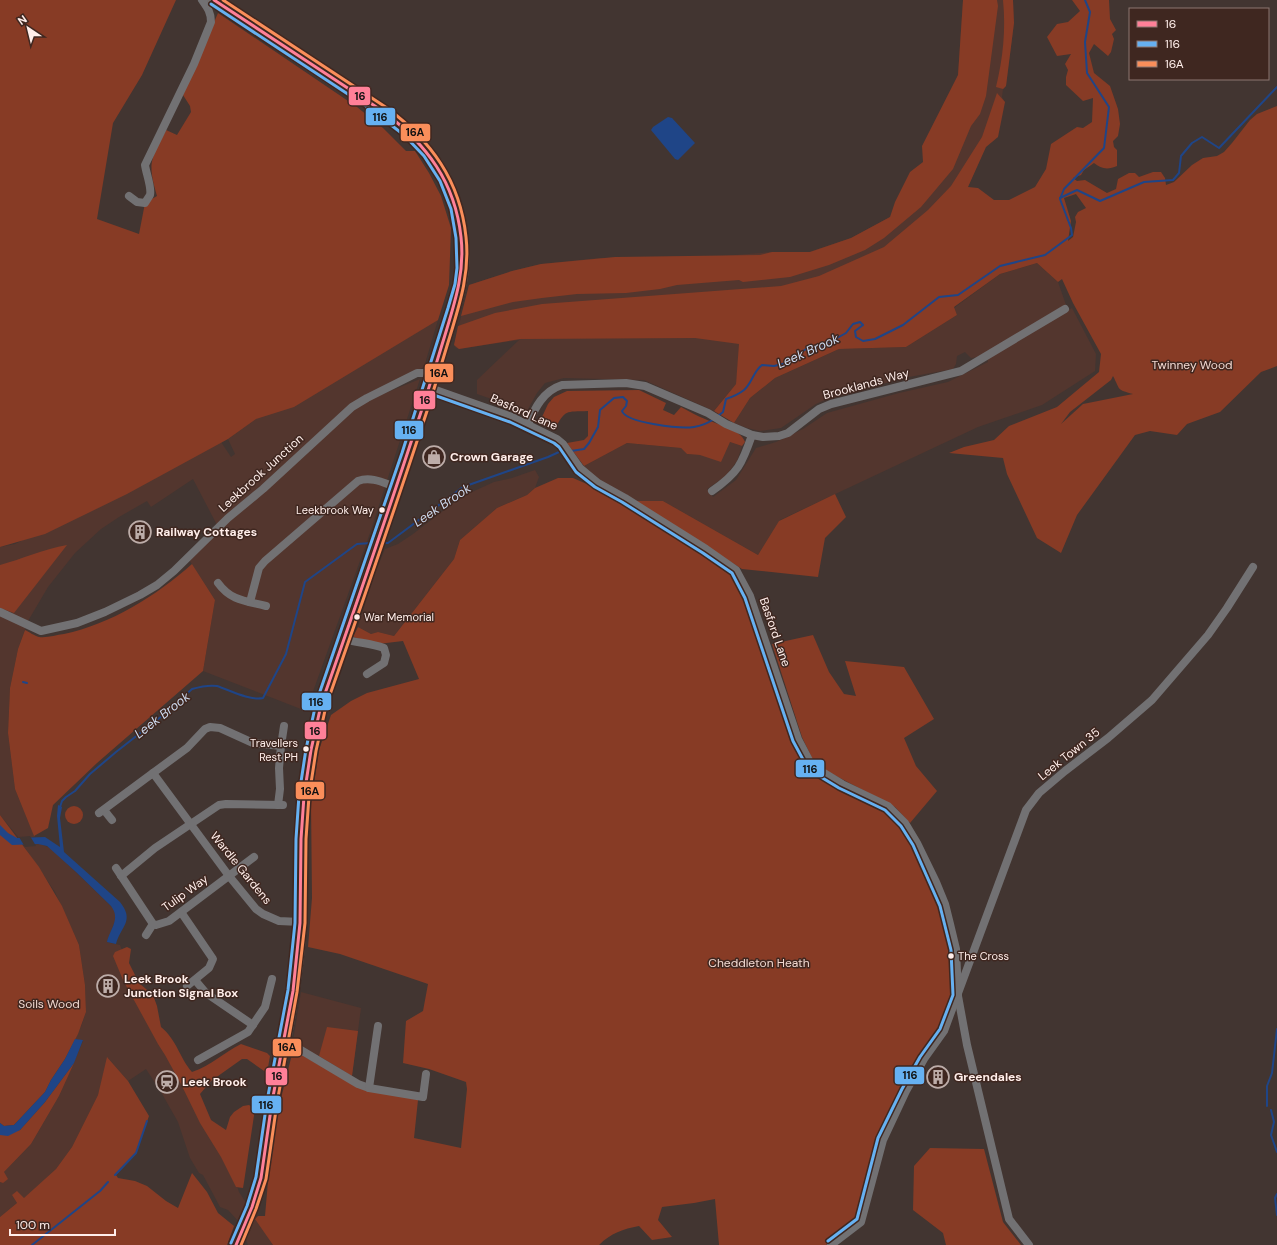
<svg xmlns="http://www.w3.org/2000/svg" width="1277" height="1245" viewBox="0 0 1277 1245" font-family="'DM Sans',sans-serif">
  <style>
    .built { fill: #53362e }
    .green { fill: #873b25; fill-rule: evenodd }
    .water { fill: #1f4587 }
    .pier { fill: #423531 }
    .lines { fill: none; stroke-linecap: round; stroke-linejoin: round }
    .stream { stroke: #1f4587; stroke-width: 2 }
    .street { stroke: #727173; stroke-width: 8 }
    .highway { stroke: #726e6e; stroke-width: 14 }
    .bus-1-casing { stroke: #3f2720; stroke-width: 6 }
    .bus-2-casing { stroke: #3f2720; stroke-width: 6 }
    .bus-3-casing { stroke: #3f2720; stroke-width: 6 }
    .bus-1 { stroke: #ff8098; stroke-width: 3 }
    .bus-2 { stroke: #66b1f2; stroke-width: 3 }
    .bus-3 { stroke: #fa8e5a; stroke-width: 3 }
    .bus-dot { fill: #ffeeea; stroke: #3f2720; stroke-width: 1.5 }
    .labels { text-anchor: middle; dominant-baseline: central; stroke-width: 3; stroke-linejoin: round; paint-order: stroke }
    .bus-label { font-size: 11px; fill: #ffeeea; stroke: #3f2720; text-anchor: end }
    .park-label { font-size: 12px; fill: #f2d8d0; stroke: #3f2720 }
    .street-label { font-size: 12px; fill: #ffeeea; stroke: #3f2720 }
    .poi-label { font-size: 12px; font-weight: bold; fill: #ffeeea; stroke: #3f2720; text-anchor: start }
    .water-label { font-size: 13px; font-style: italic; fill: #cedbef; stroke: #3f2720 }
    .line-badge { stroke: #3f2720; stroke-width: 1.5 }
    .pale-badge-label { font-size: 11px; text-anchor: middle; font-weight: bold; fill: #111 }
  </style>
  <rect width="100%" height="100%" fill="#423531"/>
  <g class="built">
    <polygon points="963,0 1013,0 1014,23 1006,86 1003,89 1002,97 1005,102 963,198 740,344 736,384 714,411 644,380 564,378 545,383 537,393 527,411 477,394 477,380 519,340 459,349 456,348 454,345 469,285 512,271 541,264 599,258 722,256 772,252 809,252 851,238 890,217 907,203 958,75"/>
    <polygon points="1037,263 1058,282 1066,305 980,357 971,358 965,352 957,356 956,364 953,369 909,377 905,376 893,378 890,382 825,400 816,404 781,428 760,431 747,428 734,423 750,398 775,378 839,349 906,347 957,315 954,308 1000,274"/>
    <polygon points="1072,308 1096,354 1095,371 1042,405 978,427 780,520 758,555 663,501 635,501 598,480 584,466 627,443 681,448 687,454 700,455 730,442 742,446 737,461 726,476 707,489 713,497 736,480 756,448 776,442 803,429 827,413 899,393 948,382 988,362 987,358 998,351"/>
    <polygon points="436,311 438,320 424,367 399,379 358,404 420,379 370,533 306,711 203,671 215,600 186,555 217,525 193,479 151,507 147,501 119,517 101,529 75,553 48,587 28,621 18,649 10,688 8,733 15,789 35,837 19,838 0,815 0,547 15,544 221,442 231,457 235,454 228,439 303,385"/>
    <polygon points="535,470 539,477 535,488 527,495 497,508 460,540 454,559 394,636 378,632 371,634 358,627 373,578 385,549 398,544 413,534 461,497 494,482 512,478"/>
    <polygon points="41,844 52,849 114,909 116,917 115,921 107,942 120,945 129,969 229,1161 239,1192 273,1245 248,1245 240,1223 228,1210 220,1207 203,1175 199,1173 190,1158 178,1122 161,1092 146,1069 128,1081 108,1058 98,1095 72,1147 56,1169 24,1199 12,1195 17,1203 0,1217 0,1182 3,1183 4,1172 31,1144 59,1096 83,1041 75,1039 82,1024 86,1012 85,985 79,945 55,892 23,845"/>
    <polygon points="301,992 361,1008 352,1076 293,1041"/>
  </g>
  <g class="green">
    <path d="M0 0H176L142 75 113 123 97 219 139 234 145 203 157 196C147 162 151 160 166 130L177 135 191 112 190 106 183 95 218 13 357 107 383 128 406 151H415L429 173 441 196 451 228 449 285 438 320 294 407 256 419 228 439 127 494 45 534 0 547Z"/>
    <polygon points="963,0 997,0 998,6 986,96 980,114 971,126 953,169 921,207 884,238 865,250 829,265 790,277 743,282 739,280 677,285 660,289 626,293 577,294 542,298 513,302 461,316 469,285 512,271 541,264 615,257 760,255 772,252 810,252 851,238 890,217 895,202 910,172 923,162 922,146 958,75"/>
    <path d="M1003 0H1013L1014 23 1006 86 1003 89 996 87C1003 58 1006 30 1003 0Z"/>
    <path d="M1072 0H1109L1110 19 1116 30 1112 34 1114 39 1111 52 1108 56 1094 44 1089 53 1094 73 1110 86 1118 109 1120 124 1118 136 1113 141 1114 147 1117 150V166C1108 170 1101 169 1094 163L1084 170 1081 175 1073 178 1077 181 1085 180 1107 193 1116 189 1118 179 1129 173H1135L1139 177 1153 172H1161L1165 178 1166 185 1174 182 1192 165 1203 158 1217 156 1224 152 1232 143 1250 120 1257 114 1277 106V366L1261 372 1220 412 1187 424 1177 435 1150 431 1135 435 1077 515 1061 553 1037 538 1007 474 1003 458 949 453 964 447 994 440 1009 426 1057 407 1099 372 1101 354 1073 303 1062 279 1058 282 1037 263 1000 274 954 307 957 315 906 347 839 349 775 378 750 398 734 423 714 411 736 384 739 344 695 338 520 339 459 349 454 345 458 326 495 313 542 304 781 286 819 276 884 247 928 210 951 186 982 137 997 93 1005 102 998 137 986 147 968 187 978 188 994 200H1009L1035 187 1046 169 1051 144 1077 127 1083 128 1092 122 1093 98 1083 101 1066 85V77L1068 70 1065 64 1071 54 1057 56 1047 37 1057 24 1068 22 1080 11ZM1076 194 1086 208 1078 212 1075 217 1076 222 1073 237 1068 241 1071 221 1064 198ZM1113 376C1121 391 1116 389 1133 394L1083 404 1061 424 1070 412 1111 380Z"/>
    <path d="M639 390 666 403 663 410 674 415 681 407C689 411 697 416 705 419 716 424 741 429 745 442L742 446 730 442 721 462 700 455 687 454 681 448 627 443 584 466 567 443 584 440 588 436V411C565 412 566 409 554 430L544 425 542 417 548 404 554 397 567 391Z"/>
    <path d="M558 478H573L603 491 655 520 734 574 749 601 794 741C800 755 803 763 815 773L886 809 900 825 915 848 937 901 948 947 952 997 942 1029 904 1087 878 1141 858 1220 826 1245H719L715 1199 694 1203 662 1207 658 1220 672 1237 652 1240 639 1226C623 1229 611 1233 599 1245H273L255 1219 258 1216H265L272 1135 293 1050 335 1074 418 1100 414 1138 461 1148 467 1089 466 1082 429 1069 403 1063 406 1021 423 1011 428 984 340 954 308 947 312 898 311 803 319 750 331 715 351 701 367 693 419 679 403 641 378 644 353 637 358 627 371 634 378 632 394 636 454 559 460 540 497 508 527 495 535 488Z"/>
    <polygon points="835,494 846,517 825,538 818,577 742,569 635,501 663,501 758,555 779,521"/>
    <path d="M67 545 14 613 0 608V565C22 559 44 549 67 545Z"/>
    <path d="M192 564 215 600 203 671 97 763 53 805 48 828 34 836 15 789 8 733 10 688 18 649 25 630C29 632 35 636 39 637 47 638 56 635 64 634 111 624 156 596 192 564Z"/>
    <polygon points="813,635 829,672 844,694 856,696 845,661 904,667 934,719 904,738 916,766 937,791 910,823 895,807 821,768 812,758 802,737 772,644"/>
    <circle cx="74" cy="815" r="9"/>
    <polygon points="0,815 39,867 62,906 79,945 85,985 86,1012 78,1034 65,1059 51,1080 45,1092 14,1125 4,1126 0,1123"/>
    <path d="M127 947 131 949 129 963 139 983 153 995 157 1006 161 1027C177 1040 179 1057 192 1072 212 1065 223 1053 241 1044L267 1053 270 1056 267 1073 247 1059H242L211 1081 200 1094 211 1120 226 1130 230 1117 234 1112 243 1106 249 1105 255 1109 244 1182 243 1188 236 1187 221 1157 200 1123 181 1084 165 1055 158 1044 123 980 113 956 115 952Z"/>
    <polygon points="327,1027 358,1031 352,1076 319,1056"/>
    <polygon points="107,1057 128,1081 149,1116 136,1153 116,1175 118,1178 135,1181 147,1186 166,1201 178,1208 192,1173 207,1192 218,1213 234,1226 227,1245 0,1245 0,1217 17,1203 12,1195 17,1191 24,1198 56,1169 72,1147 98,1095"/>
    <polygon points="74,1063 59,1096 31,1144 4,1172 8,1179 3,1183 0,1182 0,1135 20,1130 45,1102"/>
    <polygon points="930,1148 984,1149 1003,1222 1021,1245 946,1245 943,1233 913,1210 914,1166"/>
  </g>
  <g class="water">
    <polygon points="668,117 672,118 695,143 678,160 675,159 651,130 653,127"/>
    <path d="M58 805 62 807 60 818 64 852 120 902C135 921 121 926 116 944L107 942C110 929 121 919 111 906L76 872 47 846 38 844 12 845 0 835V825L8 833 17 838 45 837 60 847 57 816Z"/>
    <polygon points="75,1039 83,1040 74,1063 45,1102 20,1130 8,1136 0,1135 0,1123 4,1126 14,1125 45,1092 51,1080 65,1059"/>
  </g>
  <polygon class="pier" points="30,836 36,846 25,847 19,837"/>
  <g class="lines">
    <g class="stream">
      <polyline points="1060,198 1077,190 1100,201 1144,182 1173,180 1179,173 1181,156 1192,143 1202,137 1219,148 1277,87"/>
      <path d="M718 416 723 412 726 399C732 397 739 394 744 390 752 383 753 372 762 365L774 366 786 363 806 349 817 345 821 347 846 333 853 324 860 322 863 325 855 331 856 337 863 341 875 339 903 325 939 297 958 295 1000 266 1045 255 1072 235 1071 228 1060 199 1064 189 1104 148 1109 107 1087 73 1085 42 1090 12 1085 0"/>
      <path d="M571 451 584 449 589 443 598 427 600 410 614 398 623 397 627 401 626 406 622 411C626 423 681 429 694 427 701 426 708 423 714 419"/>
      <polyline points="383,543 388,543 463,487 548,457 559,452 564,451"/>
      <polyline points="23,682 27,683"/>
      <path d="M60 807 62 801 66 797 75 791 90 774 116 752 167 712 192 689C199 687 210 685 217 686 229 690 250 701 263 698L286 654 305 582 357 544 371 543"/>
      <polyline points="1267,1106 1267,1086 1272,1073 1277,1029"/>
      <polyline points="1271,1110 1274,1122 1271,1135 1277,1152"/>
      <polyline points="115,1175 136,1153 147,1121"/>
      <polyline points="1277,1194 1275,1198 1277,1215"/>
      <polyline points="32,1245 100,1191 108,1182"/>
    </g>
    <g class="street">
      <path d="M129 196 137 202 145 203C146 201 149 197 150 195 152 188 146 173 145 165L194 64 211 22C211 12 207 7 202 0"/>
      <polyline points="430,388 512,417 557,439 563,444 580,468 598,483 625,498 706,549 736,570 750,596 798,739 810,762 819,770 842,784 888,806 905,823 917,843 936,882 945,904 950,924 956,949 958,996 967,1045 1009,1219 1029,1245"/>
      <path d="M528 424C535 408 543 391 562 385L626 383 645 386 708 413 726 424 752 435 763 437 779 436 788 433 819 409 831 404 961 371 1065 309"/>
      <path d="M712 491C738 473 742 464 752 435"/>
      <path d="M218 583C231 601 246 601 266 606"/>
      <path d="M250 602 259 568 265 561 358 481C371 476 384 483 396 487"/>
      <polyline points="0,612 41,631 77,623 105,612 140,595 157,585 174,571 228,518 263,489 352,407 367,398 417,373 427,373 433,375"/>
      <path d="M344 639C357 643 371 643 384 648L386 655 384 663 367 674"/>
      <polyline points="281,746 284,726"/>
      <polyline points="153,773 187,748 205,729 210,727 220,728 253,743 281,746 279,768 280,789 278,805"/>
      <polyline points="104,810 112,820"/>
      <polyline points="99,813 153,773 229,876 256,909 263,914 279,921 300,922"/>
      <polyline points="116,868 153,924 156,925 169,921 254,857"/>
      <polyline points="121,876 155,848 219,805 226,804 283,805"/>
      <polyline points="181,912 213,959 209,968 187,986"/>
      <polyline points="146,935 153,924"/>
      <polyline points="195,980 206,993 253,1025"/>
      <polyline points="284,1040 358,1084 369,1088 423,1097 426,1074"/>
      <polyline points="198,1060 248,1032 265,1007 272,979"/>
      <polyline points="369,1088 378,1026"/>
      <polyline points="831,1245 861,1222 883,1140 906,1091 924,1059 944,1031 1026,810 1039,793 1065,771 1108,738 1152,700 1208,635 1227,608 1253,567"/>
    </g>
    <path class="highway" d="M214 0C254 27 294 54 334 80 367 101 403 121 428 153 453 184 465 228 462 268 460 291 452 313 445 334 437 363 429 391 419 419 388 515 354 610 321 705 310 745 304 785 302 827 300 859 302 891 300 923 296 984 284 1043 272 1102 268 1124 267 1147 263 1168 258 1195 247 1220 236 1245"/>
    <g class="bus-1-casing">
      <path id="bus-1" d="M214 0 384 112C427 145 455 182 461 237 465 272 455 302 445 335 436 364 428 392 418 421 387 516 354 611 321 705L311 750 304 796 301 839 300 923 293 991 272 1102 261 1178 252 1207 236 1245"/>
    </g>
    <g class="bus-2-casing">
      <g id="bus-2">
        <polyline points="211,4 369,108 404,135 424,156 440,181 451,209 456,238 457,268 455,284 448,308 402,453 316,703 306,749 299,795 296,839 295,923 288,990 267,1101 256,1177 247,1206 231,1243"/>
        <polyline points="428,393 510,422 554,443 559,447 576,472 595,487 622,502 703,553 732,573 745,598 793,741 806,765 816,774 839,788 885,810 901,826 913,845 940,906 951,950 953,995 940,1029 920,1057 902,1089 878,1138 857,1219 828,1241"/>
      </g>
    </g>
    <g class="bus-3-casing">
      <path id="bus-3" d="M223 0 387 108C431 141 460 180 466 237 470 272 460 303 450 336 441 365 433 394 423 423 392 518 359 612 326 706L316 751 309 796 306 839 305 923 297 992 277 1103 266 1179 256 1209 241 1245"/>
    </g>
    <use href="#bus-1" class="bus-1"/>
    <use href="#bus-2" class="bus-2"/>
    <use href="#bus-3" class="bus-3"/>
  </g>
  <defs>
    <g id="shop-ring" transform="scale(1.15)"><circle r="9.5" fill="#3f2720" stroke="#bdada9" stroke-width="1.5"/><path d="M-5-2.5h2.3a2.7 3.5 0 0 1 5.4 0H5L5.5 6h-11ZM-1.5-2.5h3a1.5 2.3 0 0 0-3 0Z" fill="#bdada9"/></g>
    <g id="building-ring" transform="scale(1.15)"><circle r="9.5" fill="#3f2720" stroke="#bdada9" stroke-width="1.5"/><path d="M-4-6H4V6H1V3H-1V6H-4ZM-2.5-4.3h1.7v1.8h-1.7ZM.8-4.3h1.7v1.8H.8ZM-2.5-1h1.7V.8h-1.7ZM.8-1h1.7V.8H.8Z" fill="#bdada9"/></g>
    <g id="station-ring" transform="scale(1.15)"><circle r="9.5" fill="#3f2720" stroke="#bdada9" stroke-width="1.5"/><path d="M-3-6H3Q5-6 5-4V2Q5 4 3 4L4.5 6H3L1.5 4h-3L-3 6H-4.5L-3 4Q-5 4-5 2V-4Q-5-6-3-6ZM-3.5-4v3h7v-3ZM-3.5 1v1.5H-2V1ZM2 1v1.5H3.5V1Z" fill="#bdada9"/></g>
  </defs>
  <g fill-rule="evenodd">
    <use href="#shop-ring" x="434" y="457"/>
    <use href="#building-ring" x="140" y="532"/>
    <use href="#building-ring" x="108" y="986"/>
    <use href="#building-ring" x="938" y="1077"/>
    <use href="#station-ring" x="167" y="1082"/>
  </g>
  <g class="bus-dot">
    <circle cx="382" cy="510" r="3.5"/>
    <circle cx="357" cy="617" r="3.5"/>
    <circle cx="306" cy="749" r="3.5"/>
    <circle cx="951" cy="956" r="3.5"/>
  </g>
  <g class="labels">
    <g class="bus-label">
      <text x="374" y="510">Leekbrook Way</text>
      <text x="364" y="617" text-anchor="start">War Memorial</text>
      <text x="298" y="743">Travellers<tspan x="298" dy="14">Rest PH</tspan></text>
      <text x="958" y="956" text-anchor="start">The Cross</text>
    </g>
    <g class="park-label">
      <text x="1192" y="365">Twinney Wood</text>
      <text x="759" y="963">Cheddleton Heath</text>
      <text x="49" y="1004">Soils Wood</text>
    </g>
    <g class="street-label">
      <text transform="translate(866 384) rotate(-15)">Brooklands Way</text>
      <text transform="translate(524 412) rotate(24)">Basford Lane</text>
      <text transform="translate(261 473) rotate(-42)">Leekbrook Junction</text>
      <text transform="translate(775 632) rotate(71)">Basford Lane</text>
      <text transform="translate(1069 754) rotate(-39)">Leek Town 35</text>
      <text transform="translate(241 868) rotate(51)">Wardle Gardens</text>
      <text transform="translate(185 893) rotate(-36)">Tulip Way</text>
    </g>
    <g class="poi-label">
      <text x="450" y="457">Crown Garage</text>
      <text x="156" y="532">Railway Cottages</text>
      <text x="124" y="979">Leek Brook<tspan x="124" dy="14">Junction Signal Box</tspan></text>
      <text x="954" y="1077">Greendales</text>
      <text x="182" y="1082">Leek Brook</text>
    </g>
    <g class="water-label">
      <text transform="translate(808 351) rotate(-24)">Leek Brook</text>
      <text transform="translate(442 505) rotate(-34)">Leek Brook</text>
      <text transform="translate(162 715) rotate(-38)">Leek Brook</text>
    </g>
  </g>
  <g class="line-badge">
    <rect x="348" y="86" width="23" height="20" rx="4" fill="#ff8098"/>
    <rect x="365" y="107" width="31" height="19" rx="4" fill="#66b1f2"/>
    <rect x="400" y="123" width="31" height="19" rx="4" fill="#fa8e5a"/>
    <rect x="424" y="363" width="30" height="20" rx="4" fill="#fa8e5a"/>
    <rect x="413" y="390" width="23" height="20" rx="4" fill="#ff8098"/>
    <rect x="394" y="420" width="30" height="20" rx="4" fill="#66b1f2"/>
    <rect x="301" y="692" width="31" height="19" rx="4" fill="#66b1f2"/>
    <rect x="304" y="721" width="23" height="19" rx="4" fill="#ff8098"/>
    <rect x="795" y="759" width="30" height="19" rx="4" fill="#66b1f2"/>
    <rect x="295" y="781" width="30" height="19" rx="4" fill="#fa8e5a"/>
    <rect x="272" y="1038" width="30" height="19" rx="4" fill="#fa8e5a"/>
    <rect x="894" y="1066" width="31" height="19" rx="4" fill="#66b1f2"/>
    <rect x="265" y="1067" width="23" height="19" rx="4" fill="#ff8098"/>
    <rect x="251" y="1095" width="31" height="19" rx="4" fill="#66b1f2"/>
  </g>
  <g class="pale-badge-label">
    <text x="360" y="100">16</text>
    <text x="380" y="121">116</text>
    <text x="415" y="136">16A</text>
    <text x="439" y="377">16A</text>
    <text x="425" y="404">16</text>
    <text x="409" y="434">116</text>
    <text x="316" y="706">116</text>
    <text x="315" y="735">16</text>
    <text x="810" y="773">116</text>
    <text x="310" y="795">16A</text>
    <text x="287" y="1051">16A</text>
    <text x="910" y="1079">116</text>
    <text x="277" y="1080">16</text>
    <text x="266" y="1109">116</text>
  </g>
  <rect x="1129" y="8" width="140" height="72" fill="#3f2720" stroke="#8c7771"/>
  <rect x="1137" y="21" width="20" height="6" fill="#ff8098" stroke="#8c7771"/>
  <text x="1165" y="28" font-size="12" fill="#ffeeea">16</text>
  <rect x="1137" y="41" width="20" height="6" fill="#66b1f2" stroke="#8c7771"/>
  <text x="1165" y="48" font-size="12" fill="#ffeeea">116</text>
  <rect x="1137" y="61" width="20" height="6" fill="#fa8e5a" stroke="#8c7771"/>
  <text x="1165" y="68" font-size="12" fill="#ffeeea">16A</text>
  <g transform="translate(28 28) rotate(325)" stroke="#3f2720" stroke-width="3" paint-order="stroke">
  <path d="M0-3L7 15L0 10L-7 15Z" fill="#ffeeea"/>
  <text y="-6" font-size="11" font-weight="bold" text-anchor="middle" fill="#ffeeea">N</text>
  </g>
  <path d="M10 1229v6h105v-6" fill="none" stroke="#ffeeea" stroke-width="2"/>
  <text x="16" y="1229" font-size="12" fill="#ffeeea" stroke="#3f2720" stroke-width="3" paint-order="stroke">100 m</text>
</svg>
